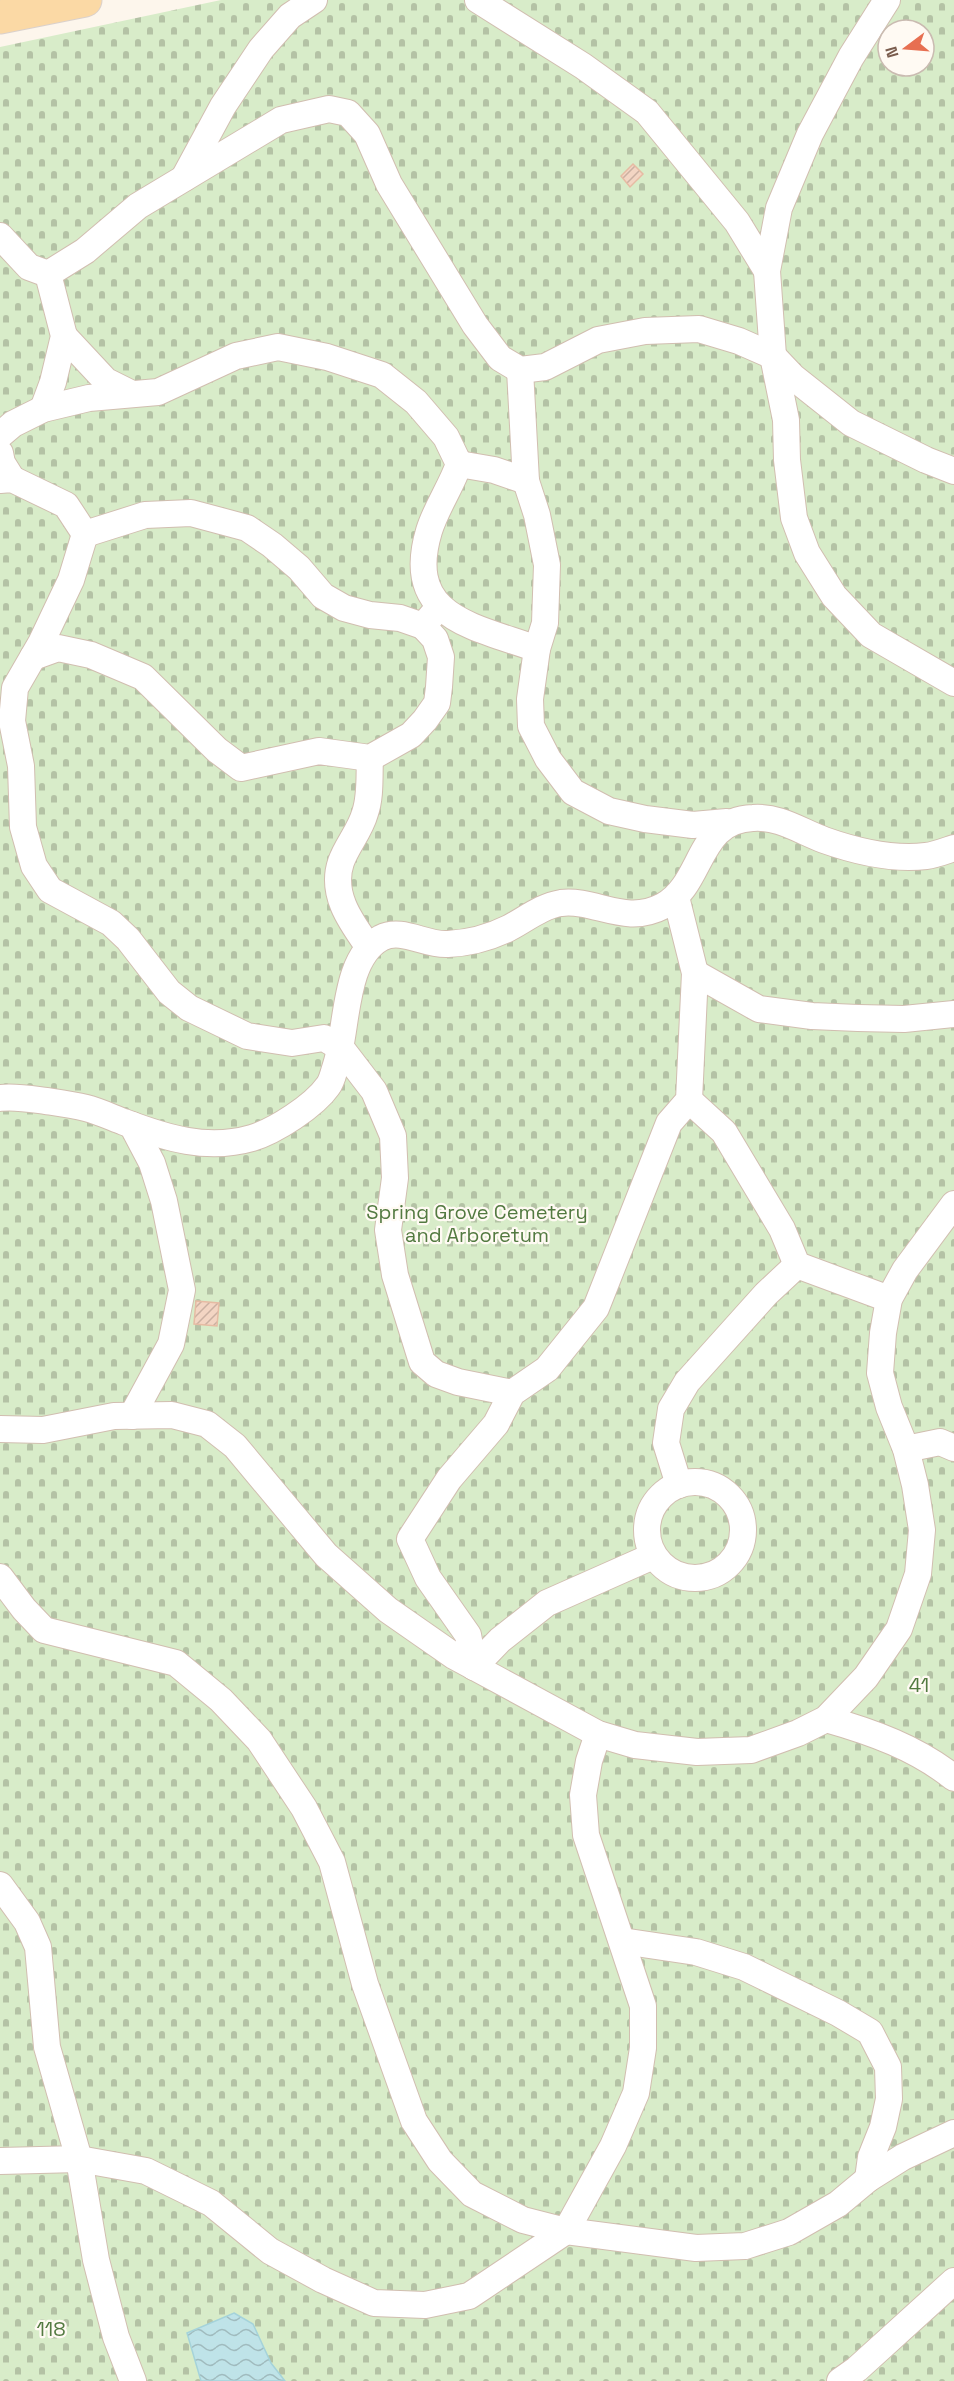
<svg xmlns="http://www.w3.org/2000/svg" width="954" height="2381" viewBox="0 0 954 2381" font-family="'Space Grotesk',sans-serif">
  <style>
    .cemetery { fill: url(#cemetery-stones); fill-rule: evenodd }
    .water { fill: url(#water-waves); stroke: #a5d3da; stroke-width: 1.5 }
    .building { fill: url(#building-hatch); stroke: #e6bba3; stroke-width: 1.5 }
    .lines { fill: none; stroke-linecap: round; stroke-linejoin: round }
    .minor-casing { stroke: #d1beb0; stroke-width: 28 }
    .major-casing { stroke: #dad1cd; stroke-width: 35 }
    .minor { stroke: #fff; stroke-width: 26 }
    .major { stroke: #fbd9a5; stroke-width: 33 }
    .labels { text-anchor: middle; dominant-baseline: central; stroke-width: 4.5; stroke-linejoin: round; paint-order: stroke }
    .park-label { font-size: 20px; fill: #537a41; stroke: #fffaf3 }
  </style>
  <defs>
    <pattern id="cemetery-stones" width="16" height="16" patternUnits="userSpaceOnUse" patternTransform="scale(1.5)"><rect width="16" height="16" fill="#d8ecc9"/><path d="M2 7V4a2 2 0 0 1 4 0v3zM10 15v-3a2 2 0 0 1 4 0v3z" fill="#b4c2a5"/></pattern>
    <pattern id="water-waves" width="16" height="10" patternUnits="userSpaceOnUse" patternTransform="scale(1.5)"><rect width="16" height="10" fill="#bfe3e8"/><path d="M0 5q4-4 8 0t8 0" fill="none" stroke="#a0bbbe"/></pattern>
    <pattern id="building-hatch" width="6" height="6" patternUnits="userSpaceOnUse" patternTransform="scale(1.5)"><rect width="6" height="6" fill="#f3d5c3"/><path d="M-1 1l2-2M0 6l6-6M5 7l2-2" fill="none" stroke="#cab0a1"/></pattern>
  </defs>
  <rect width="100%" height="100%" fill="#fdf6ec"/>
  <path class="cemetery" d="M221 0H954V2381H0V47ZM888 30H924V66H888Z"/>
  <polygon class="water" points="234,2313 253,2324 271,2363 285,2381 201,2381 187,2333"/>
  <g class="building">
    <polygon points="633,164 643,174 630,187 621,176"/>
    <polygon points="196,1301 219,1303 217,1326 194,1324"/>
  </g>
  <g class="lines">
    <g class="minor-casing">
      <g id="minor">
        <polyline points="478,0 583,66 647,112 737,222 767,271"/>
        <polyline points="887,0 851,57 810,134 779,208 767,271 773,356 786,420 787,460 794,518 807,553 834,596 871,635 954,683"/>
        <polyline points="184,178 223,106 261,49 290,16 314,0"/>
        <polyline points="0,236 29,267 48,274 85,251 138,206 281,120 329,109 348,113 367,134 389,184 475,325 500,358 520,370 545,367 598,340 645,331 699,329 739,341 773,356 793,377 851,423 926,460 954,471"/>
        <polyline points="64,336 106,381 130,393"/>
        <polyline points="520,370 526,481 537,515 547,565 545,623 537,649 530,699 531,726 548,759 573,792 609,811 645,819 693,825 727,822"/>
        <polyline points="43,409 53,382 64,336 48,274"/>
        <path d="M0 435 13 424 43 409 89 398 158 392 236 356 278 347 327 357 382 375 416 402 446 437 459 464C451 487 436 508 429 531 403 618 474 626 537 649"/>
        <polyline points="0,453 2,463 12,479"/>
        <polyline points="459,464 494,470 526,481"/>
        <polyline points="0,480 12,479 66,505 85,534"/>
        <polyline points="85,534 71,580 41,643 15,688 12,721 21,766 23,827 34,866 50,890 111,923 128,939 169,992 189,1008 247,1036 292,1043 324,1038 341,1048 374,1091 393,1136 395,1178 388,1230 395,1275 422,1362 436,1374 458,1382 512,1393"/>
        <polyline points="85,534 145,515 191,513 247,528 272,545 299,568 323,596 344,608 370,615 400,618 423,626"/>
        <polyline points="33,657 58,648 91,655 143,677 217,750 241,768 319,751 370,758 411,735 425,720 437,703 439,687 441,657 435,639 423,626 439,607"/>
        <path d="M368 946C351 922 330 894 341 862 347 845 360 831 365 813 371 796 369 775 370 758"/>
        <polyline points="695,973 759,1009 812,1016 858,1018 904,1019 954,1014"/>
        <path d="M0 1098C14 1096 31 1099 46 1101 59 1103 73 1105 86 1108 98 1111 111 1117 124 1122 166 1138 207 1151 252 1138 275 1131 314 1106 328 1086 332 1081 334 1071 336 1065 348 1028 343 959 381 938 402 927 426 946 448 944 469 943 491 937 509 928 526 919 542 906 561 903 596 899 625 926 663 906 704 884 696 820 753 818 779 816 800 831 824 840 855 851 893 860 926 856 935 855 945 851 954 848"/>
        <polyline points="689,1100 724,1132 782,1229 797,1265 889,1299"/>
        <polyline points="132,1416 171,1344 182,1290 164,1201 152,1163 132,1125"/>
        <polyline points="0,1429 43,1430 114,1416 172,1415 207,1424 235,1446 326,1555 388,1610 454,1656 598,1734 635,1745 697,1752 751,1750 798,1733 826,1719 866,1677 899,1629 918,1574 922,1530 915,1485 906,1449 889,1407 880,1373 883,1333 889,1299 905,1270 954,1204"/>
        <polyline points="906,1449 940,1442 954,1448"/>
        <circle cx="695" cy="1530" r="48"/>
        <polyline points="679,1485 666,1443 671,1409 687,1382 766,1294 797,1265"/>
        <polyline points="0,1577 24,1609 44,1630 176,1663 221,1700 259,1740 304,1808 332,1862 365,1984 414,2121 440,2161 472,2194 523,2220 566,2231 696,2248 745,2246 789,2232 838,2204 868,2179 903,2157 954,2133"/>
        <polyline points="474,1667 468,1635 428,1578 410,1539 449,1479 496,1424 512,1393 547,1369 596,1308 669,1123 689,1100 695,973 676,897"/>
        <polyline points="474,1667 500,1640 547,1603 653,1556"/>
        <path d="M826 1719C872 1732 917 1748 954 1778"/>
        <polyline points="0,1885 27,1922 38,1947 47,2047 79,2159 96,2260 116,2337 133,2381"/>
        <polyline points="622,1941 696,1952 744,1967 838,2013 870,2032 888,2067 889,2099 883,2127 871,2157 868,2179"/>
        <polyline points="0,2161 79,2159 146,2171 211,2203 270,2251 323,2280 374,2303 425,2305 469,2296 566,2231 613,2146 636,2093 643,2048 643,2006 586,1835 583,1795 589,1761 598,1734"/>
        <polyline points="840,2381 857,2369 954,2281"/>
      </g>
    </g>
    <g class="major-casing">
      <polyline id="major" points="0,17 85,0"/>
    </g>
    <use href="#minor" class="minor"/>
    <use href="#major" class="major"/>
  </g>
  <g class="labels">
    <g class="park-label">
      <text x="477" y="1212">Spring Grove Cemetery<tspan x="477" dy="23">and Arboretum</tspan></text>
      <text x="919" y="1685">41</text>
      <text x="51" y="2329">118</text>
    </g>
  </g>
  <g transform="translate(906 48) rotate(254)"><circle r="28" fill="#fffaf3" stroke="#cabbb1" stroke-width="1.5"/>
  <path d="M0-4.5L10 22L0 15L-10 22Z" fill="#e76f51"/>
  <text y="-9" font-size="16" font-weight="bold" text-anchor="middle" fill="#7a5c4d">N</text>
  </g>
</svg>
